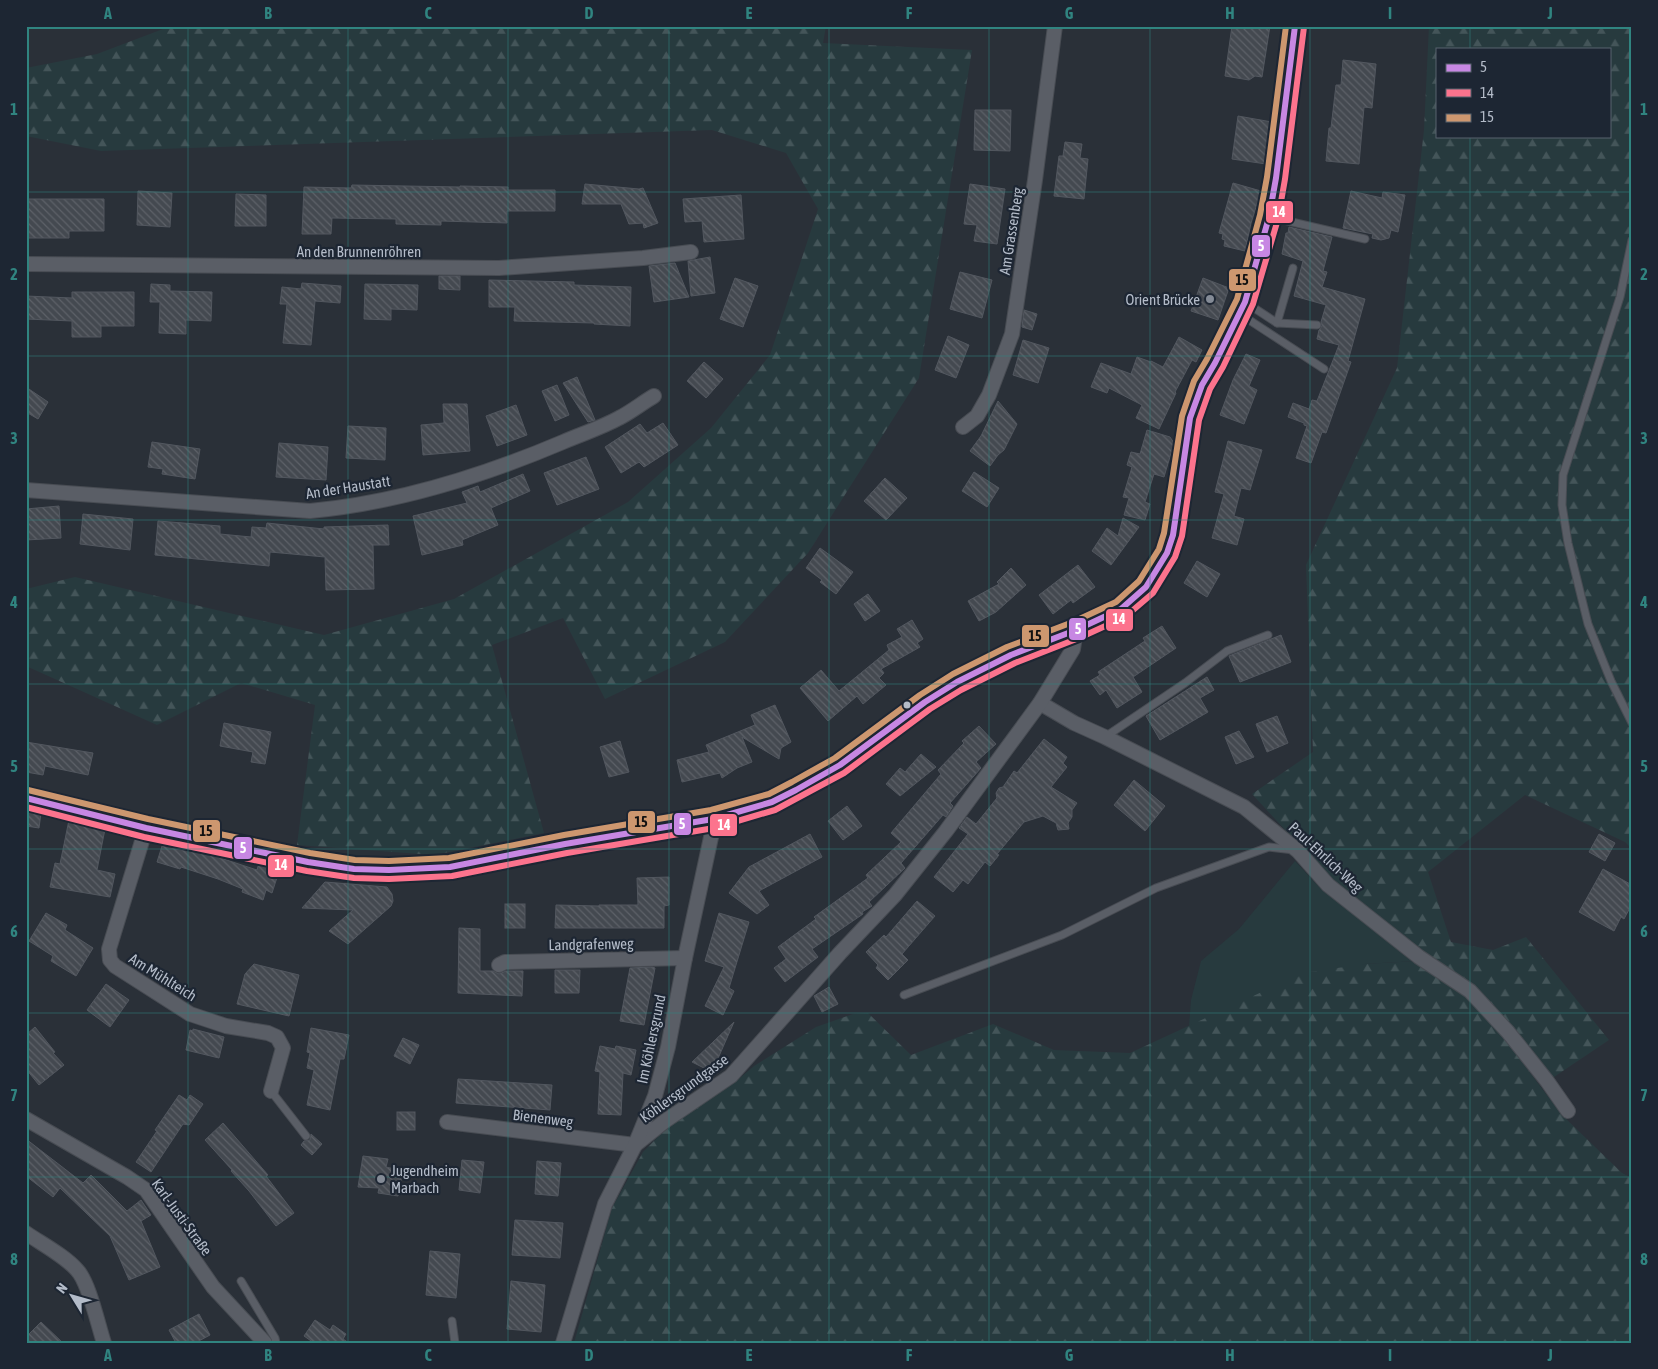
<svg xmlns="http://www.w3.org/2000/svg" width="1658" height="1369" viewBox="0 0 1658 1369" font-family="'Asap Condensed',sans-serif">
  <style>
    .grass { fill: #273a3e }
    .forest { fill: url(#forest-firs); fill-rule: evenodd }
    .building { fill: url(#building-back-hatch); stroke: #52575f }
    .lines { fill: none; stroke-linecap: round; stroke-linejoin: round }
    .service-casing { stroke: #484c53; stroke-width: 9 }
    .minor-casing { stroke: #484c53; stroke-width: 16 }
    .secondary-casing { stroke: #484c53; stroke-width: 21 }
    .service { stroke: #5a5e66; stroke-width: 7 }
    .minor { stroke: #5a5e66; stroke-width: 14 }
    .secondary { stroke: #595d64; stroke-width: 19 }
    .bus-1-casing { stroke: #1d2633; stroke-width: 10 }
    .bus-2-casing { stroke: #1d2633; stroke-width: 10 }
    .bus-3-casing { stroke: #1d2633; stroke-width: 10 }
    .bus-1 { stroke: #c787e3; stroke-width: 6 }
    .bus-2 { stroke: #fc738d; stroke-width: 6 }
    .bus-3 { stroke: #cd976f; stroke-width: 6 }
    .grid { fill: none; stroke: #308480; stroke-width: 1; stroke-opacity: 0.55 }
    .poi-dot { fill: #848b96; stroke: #1d2633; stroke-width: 2 }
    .bus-dot { fill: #b4bcc9; stroke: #1d2633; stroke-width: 2 }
    .labels { text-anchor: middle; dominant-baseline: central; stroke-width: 4.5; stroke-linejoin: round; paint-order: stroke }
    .street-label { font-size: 15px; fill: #b4bcc9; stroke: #1d2633 }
    .poi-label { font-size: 15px; fill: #b4bcc9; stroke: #1d2633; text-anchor: end }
    .line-badge { stroke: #1d2633; stroke-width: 2 }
    .badge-label { font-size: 14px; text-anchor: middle; font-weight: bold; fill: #fff }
    .pale-badge-label { font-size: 14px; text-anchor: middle; font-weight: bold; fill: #111 }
    .neatline { fill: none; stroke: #308480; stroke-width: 2 }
    .grid-label { font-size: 16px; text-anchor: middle; font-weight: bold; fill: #308480 }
  </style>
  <defs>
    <pattern id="forest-firs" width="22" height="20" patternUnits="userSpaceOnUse" patternTransform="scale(1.25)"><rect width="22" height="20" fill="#273a3e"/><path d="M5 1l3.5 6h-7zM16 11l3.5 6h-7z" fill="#445559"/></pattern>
    <pattern id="building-back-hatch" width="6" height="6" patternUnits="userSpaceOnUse" patternTransform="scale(1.25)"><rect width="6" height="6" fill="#444950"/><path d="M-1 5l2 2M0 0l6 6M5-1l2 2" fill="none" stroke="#5d6168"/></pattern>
  </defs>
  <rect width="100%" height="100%" fill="#2a3038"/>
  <polygon class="grass" points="1295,861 1322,890 1417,961 1365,964 1189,1026 1191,1000 1201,961 1239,929"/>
  <g class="forest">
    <polygon points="171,26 826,26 823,43 972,50 919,378 808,553 725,642 605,699 563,618 492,645 544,833 434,855 297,845 315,705 241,683 157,725 26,666 26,589 75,577 324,635 454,599 628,502 711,428 770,355 818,209 786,153 712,130 101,151 26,136 26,68 97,54"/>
    <path d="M1429 26H1632V849L1625 842 1525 795 1428 872 1451 942 1493 950 1526 937 1609 1040 1551 1079 1422 952 1332 881 1252 794 1313 752 1306 565 1397 368 1424 130ZM1437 49H1609V136H1437Z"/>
    <polygon points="1417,961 1468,997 1503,1037 1562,1115 1622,1173 1632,1178 1632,1343 574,1343 612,1208 643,1152 668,1127 734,1083 754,1066 816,1027 853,1014 868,1013 911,1055 993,1024 1054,1050 1130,1053 1303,973 1365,964"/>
  </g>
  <g class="building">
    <polygon points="1232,26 1270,26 1262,77 1255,76 1249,80 1225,76"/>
    <polygon points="1343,60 1376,64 1372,108 1364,107 1359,164 1326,161 1329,128 1331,128 1336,85 1341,85"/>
    <polygon points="975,110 1011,110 1010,151 974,150"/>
    <polygon points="1238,116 1272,122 1266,164 1232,159"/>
    <polygon points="1065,142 1082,144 1080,158 1088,159 1084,199 1054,196 1059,156 1063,156"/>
    <polygon points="1233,183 1261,191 1251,223 1245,251 1224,246 1225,240 1222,239 1223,234 1219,233"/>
    <polygon points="585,184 639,189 643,188 658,223 644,228 643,223 629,224 621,204 582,204"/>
    <polygon points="970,184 1005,189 997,244 974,241 977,225 964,224"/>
    <polygon points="352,185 460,187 460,186 508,187 508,190 555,190 555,211 507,211 507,223 441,221 441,225 396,224 396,219 332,218 331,234 302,234 304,187 351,188"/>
    <polygon points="138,191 172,193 170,227 137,225"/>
    <polygon points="1351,191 1382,198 1383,192 1405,195 1398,232 1391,230 1389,238 1381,240 1372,238 1373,234 1343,228"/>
    <polygon points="236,194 266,195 266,226 235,226"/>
    <polygon points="741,195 744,239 704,242 702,221 685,222 683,199"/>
    <polygon points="26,199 104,199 104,231 69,231 69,238 26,238"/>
    <polygon points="1289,227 1332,237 1323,271 1327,272 1322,287 1365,299 1348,361 1351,362 1326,433 1322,432 1311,463 1296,458 1307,426 1304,425 1304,423 1288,417 1293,403 1309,409 1312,400 1317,401 1339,345 1317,339 1319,330 1322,326 1321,322 1326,305 1294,296 1303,261 1282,254 1286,233 1288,233"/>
    <polygon points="710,257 715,293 691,296 688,261"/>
    <polygon points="675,263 689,297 654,302 649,266"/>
    <polygon points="960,272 992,280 982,318 950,309"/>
    <polygon points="439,276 460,276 460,290 439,289"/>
    <polygon points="735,278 758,286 743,327 720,319"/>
    <polygon points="1203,278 1229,288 1218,320 1191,311"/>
    <polygon points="489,280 574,282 574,285 631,287 630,326 594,324 594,323 514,321 515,307 489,307"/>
    <polygon points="302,283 341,286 340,303 315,301 311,345 283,343 287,304 280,304 282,287 301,289"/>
    <polygon points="151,284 170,285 170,291 212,292 211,321 186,320 186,334 159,333 160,302 150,302"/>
    <polygon points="365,284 418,285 417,310 391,309 391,320 364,319"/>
    <polygon points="72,292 134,292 134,326 101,326 101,337 72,337 72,321 26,319 26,296 72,298"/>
    <polygon points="1024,310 1037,314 1032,330 1022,327"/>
    <polygon points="948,336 969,345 956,378 935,370"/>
    <polygon points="1179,337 1202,350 1196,362 1192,360 1175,392 1176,393 1159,429 1136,418 1142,405 1109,388 1107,393 1091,387 1101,363 1131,374 1137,357 1151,362 1151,361 1163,367"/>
    <polygon points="1023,340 1049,348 1038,383 1013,375"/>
    <polygon points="1246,354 1260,360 1249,386 1257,390 1244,424 1220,415 1233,380"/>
    <polygon points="704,362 723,379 706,398 687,381"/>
    <polygon points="577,377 595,420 588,422 563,383"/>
    <polygon points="557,385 569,415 555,421 542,391"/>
    <polygon points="26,387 48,402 38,419 26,412"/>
    <polygon points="998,401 1017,424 1004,450 998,455 990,466 970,451 981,436"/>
    <polygon points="443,404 467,404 470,451 423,455 421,425 444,423"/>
    <polygon points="516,405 527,435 497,446 486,416"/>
    <polygon points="663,423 678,445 644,467 639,462 621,473 605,447 640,424 647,433"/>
    <polygon points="348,426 386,428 385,460 346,458"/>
    <polygon points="1147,430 1170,437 1174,443 1164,477 1154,474 1145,502 1150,504 1145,520 1124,515 1129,498 1123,497 1132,467 1127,465 1131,452 1140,454"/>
    <polygon points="1228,441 1262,450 1250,490 1241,488 1234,516 1244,519 1237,545 1212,538 1224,494 1215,492"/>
    <polygon points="152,442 200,449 195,479 162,474 163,469 148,467"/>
    <polygon points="279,443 328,447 326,480 276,477"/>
    <polygon points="586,457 599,489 557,505 544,473"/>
    <polygon points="974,472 999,488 987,507 962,491"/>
    <polygon points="523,474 530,491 491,508 498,525 462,540 463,545 422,555 413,516 467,503 462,492 478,486 480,492"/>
    <polygon points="885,478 907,498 886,520 864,501"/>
    <polygon points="59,506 61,538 26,540 26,509"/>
    <polygon points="83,514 133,519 130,550 80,544"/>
    <polygon points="1123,518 1139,527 1111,565 1092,551 1107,528 1118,536"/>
    <polygon points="158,521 220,526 220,534 251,537 252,527 266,528 267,523 324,529 324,527 388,525 389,545 373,545 374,589 326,590 325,557 270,552 269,566 155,555"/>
    <polygon points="820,548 853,572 836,594 820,582 822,580 806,568"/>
    <polygon points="1197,561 1220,574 1207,597 1184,583"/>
    <polygon points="1078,565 1095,587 1073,603 1071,600 1053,614 1039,595"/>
    <polygon points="1011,568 1026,585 996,612 979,621 968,601 999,584 997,582"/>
    <polygon points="868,594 880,611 865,621 854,604"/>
    <polygon points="912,620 923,639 917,643 920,647 881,669 884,673 879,678 886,685 863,704 857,696 828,721 800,688 821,670 839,691 889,650 887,645 902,637 897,629"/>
    <polygon points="1162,626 1176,648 1133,677 1142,692 1117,708 1106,690 1100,695 1090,681 1100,675 1098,672 1145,641 1143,638"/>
    <polygon points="1281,635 1291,662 1240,682 1229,656"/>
    <polygon points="1207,677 1214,690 1200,698 1208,712 1160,740 1146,716"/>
    <polygon points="775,705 791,742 781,748 779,759 742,737 752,762 737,768 722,778 720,773 682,782 677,760 709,752 706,745 755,725 751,715"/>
    <polygon points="1277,716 1288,743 1267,752 1256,724"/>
    <polygon points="224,723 271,732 265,764 251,762 253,752 220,746"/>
    <polygon points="979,726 996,744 976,762 981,768 950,803 953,806 946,817 943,815 901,863 905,868 869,902 872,906 862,912 863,914 812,949 818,957 785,982 774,968 786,959 778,947 816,919 814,917 868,878 866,875 901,842 891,833 941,774 938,770 964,743 962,741"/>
    <polygon points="1239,731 1254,757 1236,764 1225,737"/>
    <polygon points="1044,739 1067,757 1063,763 1067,767 1051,787 1077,803 1072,810 1072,817 1068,823 1069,829 1058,830 1056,823 1043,816 1024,822 997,854 999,855 990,866 985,862 968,884 963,880 953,892 934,877 968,834 959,828 967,817 976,824 997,798 996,793 999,788 1003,787 1014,771 1017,773"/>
    <polygon points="620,741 629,772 609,777 600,747"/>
    <polygon points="26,742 93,753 88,775 45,766 43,775 26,772"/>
    <polygon points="921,754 936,767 900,796 886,784 900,768 905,772"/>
    <polygon points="1134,780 1165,806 1145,831 1114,805"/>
    <polygon points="847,806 862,826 843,840 828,821"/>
    <polygon points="26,810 41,813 39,828 26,826"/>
    <polygon points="69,820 105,829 97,870 115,874 110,897 50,887 55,863 60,864"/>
    <polygon points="810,834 822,857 759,891 769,905 757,914 729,893 749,867"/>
    <polygon points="1599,834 1615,843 1605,861 1589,852"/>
    <polygon points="163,843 199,851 257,870 259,863 280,868 272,893 266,890 263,900 242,892 243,889 218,879 181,867 180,869 157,862"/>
    <polygon points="1603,869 1632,885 1632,904 1624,919 1621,917 1614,931 1579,912"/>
    <polygon points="669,877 669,905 664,906 664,928 555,928 556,905 599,906 599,905 638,905 637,878"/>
    <polygon points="325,882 387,887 392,894 393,901 391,906 348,944 329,931 353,910 302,908"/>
    <polygon points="917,901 935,916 902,954 908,960 888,980 876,968 878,965 866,952 884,935 886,937"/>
    <rect x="505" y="904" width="20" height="24"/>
    <polygon points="46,913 67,925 65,930 93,948 76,976 51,961 53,956 29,941"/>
    <polygon points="719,913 749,922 729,988 734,991 723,1015 705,1006 724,967 705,961"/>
    <polygon points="459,928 480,929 480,971 493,971 499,974 506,971 523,971 522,996 458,993"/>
    <polygon points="254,964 299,975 289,1016 237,1004 245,974"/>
    <polygon points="652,967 655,968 644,1025 620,1021 630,968"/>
    <polygon points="555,970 580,970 579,993 555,993"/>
    <polygon points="106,984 129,1000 110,1027 87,1010"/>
    <polygon points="829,987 838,1004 822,1012 814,996"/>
    <polygon points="734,1022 712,1072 692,1062"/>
    <polygon points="35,1027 55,1052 53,1053 64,1065 39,1085 26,1069 26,1035"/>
    <polygon points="311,1028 349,1035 344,1059 340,1059 330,1110 307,1105 314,1070 307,1068 310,1053 307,1052"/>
    <polygon points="193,1029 224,1037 219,1058 186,1050 190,1030 193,1031"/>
    <polygon points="403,1038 419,1045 410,1064 394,1056"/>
    <polygon points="600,1046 615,1049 616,1046 636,1050 631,1075 623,1073 621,1115 598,1114 600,1072 595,1071"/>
    <polygon points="458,1079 552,1085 550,1110 456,1103"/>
    <polygon points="179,1095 187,1100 190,1095 203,1104 189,1125 183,1124 151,1172 136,1162 157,1131 155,1130"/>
    <rect x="397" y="1112" width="18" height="18"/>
    <polygon points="223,1123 268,1175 266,1176 294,1213 276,1226 249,1191 231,1171 232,1170 205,1140"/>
    <polygon points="311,1134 322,1144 312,1155 301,1145 304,1141 310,1140"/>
    <polygon points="26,1139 83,1183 91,1175 127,1211 141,1200 151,1215 141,1221 160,1267 129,1280 110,1236 60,1188 53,1197 26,1176"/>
    <polygon points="363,1156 388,1159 386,1167 403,1171 398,1196 378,1193 379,1188 358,1187"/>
    <polygon points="462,1160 484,1162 480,1193 459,1190"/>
    <polygon points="537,1161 561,1163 558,1196 535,1194"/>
    <polygon points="515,1220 563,1223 560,1258 512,1255"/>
    <polygon points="430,1251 460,1254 456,1298 426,1295"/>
    <polygon points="511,1281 545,1285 541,1332 507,1329"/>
    <polygon points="199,1314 210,1335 195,1343 176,1343 169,1330"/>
    <polygon points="315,1320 330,1330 333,1325 346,1334 343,1339 349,1343 314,1343 304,1336"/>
    <polygon points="41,1322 63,1343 26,1343 26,1337"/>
  </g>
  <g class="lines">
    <g class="service-casing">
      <g id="service">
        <polyline points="1270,217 1365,239"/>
        <polyline points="1632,240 1620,297 1563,475 1562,505 1568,543 1588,624 1611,681 1632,723"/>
        <polyline points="1245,302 1277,323 1317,325"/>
        <polyline points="1240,314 1324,369"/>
        <polyline points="1277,323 1293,268"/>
        <polyline points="1105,737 1185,683 1227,651 1268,635"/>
        <polyline points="904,995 1062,935 1156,888 1269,847 1294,850"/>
        <polyline points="271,1091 306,1136"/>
        <polyline points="241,1281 275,1338 276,1343"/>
        <polyline points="452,1321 455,1343"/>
      </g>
    </g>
    <g class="minor-casing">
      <g id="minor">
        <polyline points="26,264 499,268 643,258 691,252"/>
        <polyline points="963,427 977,416 989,395 1012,334 1035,180 1055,26"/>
        <path d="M26 490 310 511C397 503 483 476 563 442 581 434 601 428 619 418 631 412 642 403 654 396"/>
        <polyline points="1040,703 1074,723 1105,737 1244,807 1298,851 1328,885 1419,957 1470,991 1508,1032 1547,1081 1568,1111"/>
        <polyline points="146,828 109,949 110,960 115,966 190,1014 226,1026 268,1033 277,1037 283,1048 271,1091"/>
        <polyline points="499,965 505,962 685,958"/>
        <polyline points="26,1119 127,1177 146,1190 213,1287 265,1343"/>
        <polyline points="447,1122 635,1145"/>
        <polyline points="635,1145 665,1121 731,1076 840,953 895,895 946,831 1040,703 1073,649 1076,630"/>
        <path d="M26 1233C42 1244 65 1256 77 1270 89 1282 98 1325 104 1343"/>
        <polyline points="563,1343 605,1204 635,1145 655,1096 668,1047 685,958 713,828 713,819"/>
      </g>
    </g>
    <g class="secondary-casing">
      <polyline id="secondary" points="26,798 146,828 308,862 354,869 389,870 450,867 565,844 713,819 772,802 796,790 840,765 925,702 957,682 1011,655 1076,630 1121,609 1146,587 1157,571 1167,553 1173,535 1190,418 1202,385 1215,363 1245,302 1269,217 1276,178 1295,26"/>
    </g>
    <use href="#service" class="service"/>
    <use href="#minor" class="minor"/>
    <use href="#secondary" class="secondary"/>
    <g class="bus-1-casing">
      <polyline id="bus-1" points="26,798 146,828 308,862 354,869 389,870 450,867 565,844 713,819 772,802 796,790 840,765 925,702 957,682 1011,655 1076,630 1121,609 1146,587 1167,553 1173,535 1190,418 1202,385 1215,363 1245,302 1269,217 1276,178 1295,26"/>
    </g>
    <g class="bus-2-casing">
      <polyline id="bus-2" points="26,807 144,837 307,871 354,878 389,879 452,876 567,853 714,828 775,810 844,773 930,709 961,690 1015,663 1079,638 1125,617 1153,593 1175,557 1182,536 1199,420 1210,389 1223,367 1253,304 1278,219 1285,179 1304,27"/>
    </g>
    <g class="bus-3-casing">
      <polyline id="bus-3" points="28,790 148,819 310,853 355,860 389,861 449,858 564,835 711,810 769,794 792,782 835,758 920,695 953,674 1007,647 1073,622 1116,602 1139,581 1159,549 1164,533 1182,416 1194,381 1207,359 1237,299 1260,215 1267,177 1286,26"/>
    </g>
    <use href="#bus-1" class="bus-1"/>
    <use href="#bus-2" class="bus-2"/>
    <use href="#bus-3" class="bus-3"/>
  </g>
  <path class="grid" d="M188 26V1343M348 26V1343M508 26V1343M669 26V1343M829 26V1343M989 26V1343M1150 26V1343M1310 26V1343M1470 26V49M1470 136V1343M26 192H1632M26 356H1632M26 520H1632M26 684H1632M26 849H1632M26 1013H1632M26 1177H1632"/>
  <g class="poi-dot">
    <circle cx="1210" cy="299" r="5"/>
    <circle cx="381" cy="1179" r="5"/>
  </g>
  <circle class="bus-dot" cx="907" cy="705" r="4.5"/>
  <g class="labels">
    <g class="street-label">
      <text transform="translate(1011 231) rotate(-81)">Am Grassenberg</text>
      <text x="359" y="251">An den Brunnenröhren</text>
      <text transform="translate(348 487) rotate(-9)">An der Haustatt</text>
      <text transform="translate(1326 857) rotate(43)">Paul-Ehrlich-Weg</text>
      <text transform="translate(591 944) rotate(-1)">Landgrafenweg</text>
      <text transform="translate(163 977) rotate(32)">Am Mühlteich</text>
      <text transform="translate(651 1039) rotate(-78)">Im Köhlersgrund</text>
      <text transform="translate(684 1088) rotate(-36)">Köhlersgrundgasse</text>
      <text transform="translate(543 1118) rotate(7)">Bienenweg</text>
      <text transform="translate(182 1217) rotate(54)">Karl-Justi-Straße</text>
    </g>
    <g class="poi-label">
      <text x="1200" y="299">Orient Brücke</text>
      <text x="391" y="1170" text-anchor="start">Jugendheim<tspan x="391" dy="17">Marbach</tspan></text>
    </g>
  </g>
  <g class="line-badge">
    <rect x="1265" y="200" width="29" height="24" rx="5" fill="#fc738d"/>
    <rect x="1251" y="234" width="20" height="24" rx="5" fill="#c787e3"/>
    <rect x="1228" y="268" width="29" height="24" rx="5" fill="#cd976f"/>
    <rect x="1105" y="608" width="29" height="24" rx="5" fill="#fc738d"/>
    <rect x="1068" y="617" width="19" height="24" rx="5" fill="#c787e3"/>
    <rect x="1021" y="624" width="29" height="24" rx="5" fill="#cd976f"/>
    <rect x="627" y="810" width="29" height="24" rx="5" fill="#cd976f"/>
    <rect x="673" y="812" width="19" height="24" rx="5" fill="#c787e3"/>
    <rect x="709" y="813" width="29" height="24" rx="5" fill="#fc738d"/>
    <rect x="192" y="819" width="29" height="24" rx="5" fill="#cd976f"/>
    <rect x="233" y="836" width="20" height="24" rx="5" fill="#c787e3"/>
    <rect x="267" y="854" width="28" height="24" rx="5" fill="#fc738d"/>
  </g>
  <g class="badge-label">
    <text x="1279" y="217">14</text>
    <text x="1261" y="251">5</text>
    <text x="1119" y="624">14</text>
    <text x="1078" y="634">5</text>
    <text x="682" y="829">5</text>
    <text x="724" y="830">14</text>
    <text x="243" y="853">5</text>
    <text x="281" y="870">14</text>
  </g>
  <g class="pale-badge-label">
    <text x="1242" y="285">15</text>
    <text x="1035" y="641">15</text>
    <text x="641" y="827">15</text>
    <text x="206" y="836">15</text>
  </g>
  <rect width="1658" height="1369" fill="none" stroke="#1d2633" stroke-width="55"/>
  <rect x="1436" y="48" width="175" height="90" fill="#1d2633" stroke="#59626f"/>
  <rect x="1446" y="64" width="25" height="8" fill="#c787e3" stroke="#59626f"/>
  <text x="1480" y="72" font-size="15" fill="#b4bcc9">5</text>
  <rect x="1446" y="89" width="25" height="8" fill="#fc738d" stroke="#59626f"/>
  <text x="1480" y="98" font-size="15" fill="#b4bcc9">14</text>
  <rect x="1446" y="114" width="25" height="8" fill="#cd976f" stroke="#59626f"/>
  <text x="1480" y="122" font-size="15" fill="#b4bcc9">15</text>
  <g transform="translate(72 1296) rotate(307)" stroke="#1d2633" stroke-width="4" paint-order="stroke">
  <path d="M0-4L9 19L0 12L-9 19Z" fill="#b4bcc9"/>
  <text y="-8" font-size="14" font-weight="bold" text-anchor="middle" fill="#b4bcc9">N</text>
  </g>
  <rect x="28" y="28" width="1602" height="1314" class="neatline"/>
  <g class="grid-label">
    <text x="108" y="19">A</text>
    <text x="268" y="19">B</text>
    <text x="428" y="19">C</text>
    <text x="589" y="19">D</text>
    <text x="749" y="19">E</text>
    <text x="909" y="19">F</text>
    <text x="1069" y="19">G</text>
    <text x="1230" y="19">H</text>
    <text x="1390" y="19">I</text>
    <text x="1550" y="19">J</text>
    <text x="14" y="115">1</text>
    <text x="1644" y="115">1</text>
    <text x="14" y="280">2</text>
    <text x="1644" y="280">2</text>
    <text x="14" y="444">3</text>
    <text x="1644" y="444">3</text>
    <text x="14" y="608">4</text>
    <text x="1644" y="608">4</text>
    <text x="14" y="772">5</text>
    <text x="1644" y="772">5</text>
    <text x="14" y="937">6</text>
    <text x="1644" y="937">6</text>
    <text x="14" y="1101">7</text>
    <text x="1644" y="1101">7</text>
    <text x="14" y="1265">8</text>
    <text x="1644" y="1265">8</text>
    <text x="108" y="1361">A</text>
    <text x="268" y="1361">B</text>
    <text x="428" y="1361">C</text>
    <text x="589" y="1361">D</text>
    <text x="749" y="1361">E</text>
    <text x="909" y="1361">F</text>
    <text x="1069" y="1361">G</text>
    <text x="1230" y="1361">H</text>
    <text x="1390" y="1361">I</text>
    <text x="1550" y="1361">J</text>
  </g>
</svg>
